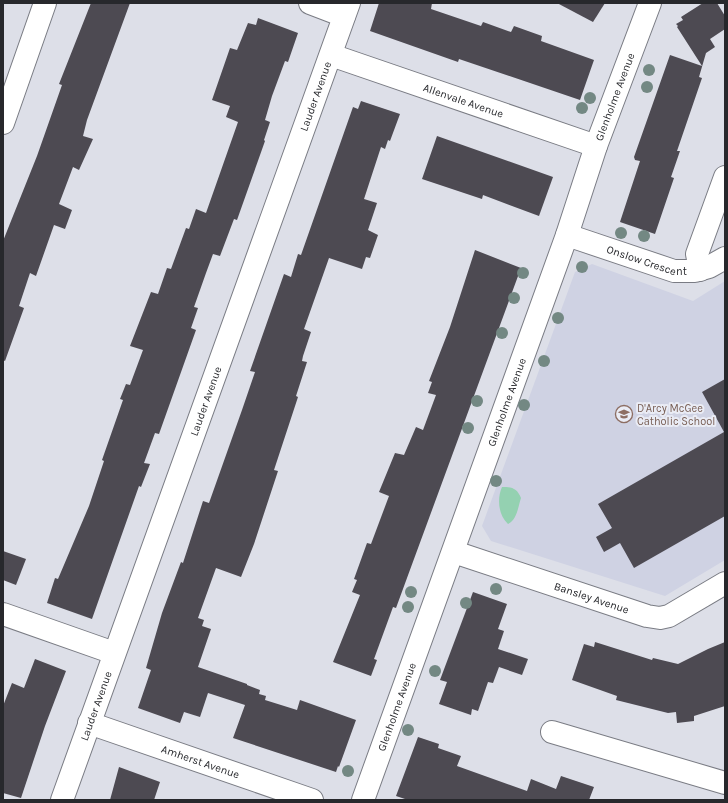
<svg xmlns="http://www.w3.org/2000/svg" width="728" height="803" viewBox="0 0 728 803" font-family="Karla,sans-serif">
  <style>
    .built { fill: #cfd2e3 }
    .green { fill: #94d1b1 }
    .building { fill: #4d4a52 }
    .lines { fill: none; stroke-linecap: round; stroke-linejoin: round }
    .minor-casing { stroke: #7a7c84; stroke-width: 24 }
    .minor { stroke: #fff; stroke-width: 22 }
    .tree { fill: #738883 }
    .labels { text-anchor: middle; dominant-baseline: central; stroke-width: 4; stroke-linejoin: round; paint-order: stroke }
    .street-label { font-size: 11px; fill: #27282c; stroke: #eaecf5 }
    .education-label { font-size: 11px; fill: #785e54; stroke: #eaecf5; text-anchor: start }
  </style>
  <rect width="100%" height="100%" fill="#dddfe8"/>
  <polygon class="built" points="592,264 693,301 725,281 725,560 665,596 491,541 482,526 575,272"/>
  <path class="green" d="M502 487C512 487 517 488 521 498 518 507 517 520 508 524 498 515 497 498 502 487Z"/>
  <g class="building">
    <polygon points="91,3 130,3 87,120 83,136 93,139 79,170 73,167 59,204 72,210 65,229 54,225 36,276 30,273 19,306 24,308 5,361 3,360 3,241 37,156 62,85 59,84"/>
    <polygon points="379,3 432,3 431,9 481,26 483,22 511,32 514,26 542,36 541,41 594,60 580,100 459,59 458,62 370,31"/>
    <polygon points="557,3 605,3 593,22"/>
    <polygon points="703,3 717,3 725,16 725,29 710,39 715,47 706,53 699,77 702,78 677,151 680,151 671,177 674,178 655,234 620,222 640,161 635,160 634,157 670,55 702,66 677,27 678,26 676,24 683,20 681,17"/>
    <polygon points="258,18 298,33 288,62 285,61 272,96 265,120 270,122 264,140 265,141 237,220 234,219 220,256 213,254 206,273 194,307 198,308 191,328 196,330 159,434 155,433 144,463 150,464 141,487 139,486 92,619 47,603 55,578 58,579 89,506 104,461 102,460 123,400 120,399 126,384 130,385 143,350 130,346 151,292 158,294 167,268 171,269 186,228 189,229 196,209 206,213 238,122 226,117 230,106 212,100 230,48 237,50 248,23 256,25"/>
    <polygon points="361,101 400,114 390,141 388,140 385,149 381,147 364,199 377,203 368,230 378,235 370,258 366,257 362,269 329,258 304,329 311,332 303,356 302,361 307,362 296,396 298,397 274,470 278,471 254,544 241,577 216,568 198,618 204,620 202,626 211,629 198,667 247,684 247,685 260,690 259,694 266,696 265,700 297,710 300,700 356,720 339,767 338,766 336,772 233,738 245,705 208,693 200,717 184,712 180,723 138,708 151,670 146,668 162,613 181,562 183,563 203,501 209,503 242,410 255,372 250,371 284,274 291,277 298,254 301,255 353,107 358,109"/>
    <polygon points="437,136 553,177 539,216 483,195 482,199 422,179"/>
    <polygon points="475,250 521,268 407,578 396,608 393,607 374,659 377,660 371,676 333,662 360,595 352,592 357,580 354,579 367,543 371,544 389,496 379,492 395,453 404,455 416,427 423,430 436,395 428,393 432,382 429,381 450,327"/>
    <polygon points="725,379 725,516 634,568 620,543 604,552 596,537 612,528 598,504 724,432 702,392"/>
    <polygon points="3,551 26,559 16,585 3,580"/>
    <polygon points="473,592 507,604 498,629 504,631 498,649 528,659 522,675 499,667 493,683 488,682 478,711 472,709 471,715 439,704 447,682 440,680"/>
    <polygon points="595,642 652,660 653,658 678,664 708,649 725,642 725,706 694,716 694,721 677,723 676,712 668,713 616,700 617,696 572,680 584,644 594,647"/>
    <polygon points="35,659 66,671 45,726 21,798 3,793 3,706 12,683 24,688"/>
    <polygon points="418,737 439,744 438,748 461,756 457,766 527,791 531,779 556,789 561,776 594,787 589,800 408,800 396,796"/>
    <polygon points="119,767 160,782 154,800 110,800"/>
  </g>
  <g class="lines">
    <g class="minor-casing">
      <g id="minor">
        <polyline points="310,3 344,16"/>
        <path id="s1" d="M331 55 596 146"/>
        <polyline points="3,123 45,3"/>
        <path id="s2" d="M567 235 674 271H695L709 267 725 258"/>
        <polyline points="700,270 697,254 725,177"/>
        <path id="s3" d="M454 552 647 616 660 618 669 616 725 583"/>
        <polyline points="3,614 114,653"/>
        <path id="s4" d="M89 723 312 800"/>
        <polyline points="552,732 725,783"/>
        <path id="s5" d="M62 800 349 3"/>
        <path id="s6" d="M363 800 567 235 596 146 650 3"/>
      </g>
    </g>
    <use href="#minor" class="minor"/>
  </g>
  <g class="tree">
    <circle cx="649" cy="70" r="6"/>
    <circle cx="647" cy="87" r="6"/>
    <circle cx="590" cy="98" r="6"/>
    <circle cx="582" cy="108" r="6"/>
    <circle cx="621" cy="233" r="6"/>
    <circle cx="644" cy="236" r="6"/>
    <circle cx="582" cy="267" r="6"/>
    <circle cx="523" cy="273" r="6"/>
    <circle cx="514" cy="298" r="6"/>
    <circle cx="558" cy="318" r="6"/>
    <circle cx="502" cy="333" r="6"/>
    <circle cx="544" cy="361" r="6"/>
    <circle cx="477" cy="401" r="6"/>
    <circle cx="524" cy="405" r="6"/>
    <circle cx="468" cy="428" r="6"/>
    <circle cx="496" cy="481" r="6"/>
    <circle cx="496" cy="589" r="6"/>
    <circle cx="411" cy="592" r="6"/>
    <circle cx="466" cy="603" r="6"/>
    <circle cx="408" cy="607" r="6"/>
    <circle cx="435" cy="671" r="6"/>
    <circle cx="408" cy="730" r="6"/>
    <circle cx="348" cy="771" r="6"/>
  </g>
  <defs>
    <g id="school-ring" transform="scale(0.9)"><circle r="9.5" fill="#eaecf5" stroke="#8d6e63" stroke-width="1.5"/><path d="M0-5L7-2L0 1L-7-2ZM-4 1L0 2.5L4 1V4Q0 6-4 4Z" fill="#8d6e63"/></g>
  </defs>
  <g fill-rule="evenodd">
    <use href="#school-ring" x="624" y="414"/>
  </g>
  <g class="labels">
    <g class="street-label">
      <text stroke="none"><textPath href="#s6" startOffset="747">Glenholme Avenue</textPath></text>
      <text stroke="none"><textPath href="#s5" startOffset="748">Lauder Avenue</textPath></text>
      <text stroke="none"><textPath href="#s1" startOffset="140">Allenvale Avenue</textPath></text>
      <text stroke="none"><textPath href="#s2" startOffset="84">Onslow Crescent</textPath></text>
      <text stroke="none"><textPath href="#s5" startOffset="424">Lauder Avenue</textPath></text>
      <text stroke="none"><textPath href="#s6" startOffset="423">Glenholme Avenue</textPath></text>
      <text stroke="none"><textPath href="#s3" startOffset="145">Bansley Avenue</textPath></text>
      <text stroke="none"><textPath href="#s5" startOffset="100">Lauder Avenue</textPath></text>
      <text stroke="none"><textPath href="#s6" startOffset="99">Glenholme Avenue</textPath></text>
      <text stroke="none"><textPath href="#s4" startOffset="118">Amherst Avenue</textPath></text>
    </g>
    <g class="education-label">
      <text x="637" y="408">D'Arcy McGee<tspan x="637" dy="13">Catholic School</tspan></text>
    </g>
  </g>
  <rect width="728" height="803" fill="none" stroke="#27282c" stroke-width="8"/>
</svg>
